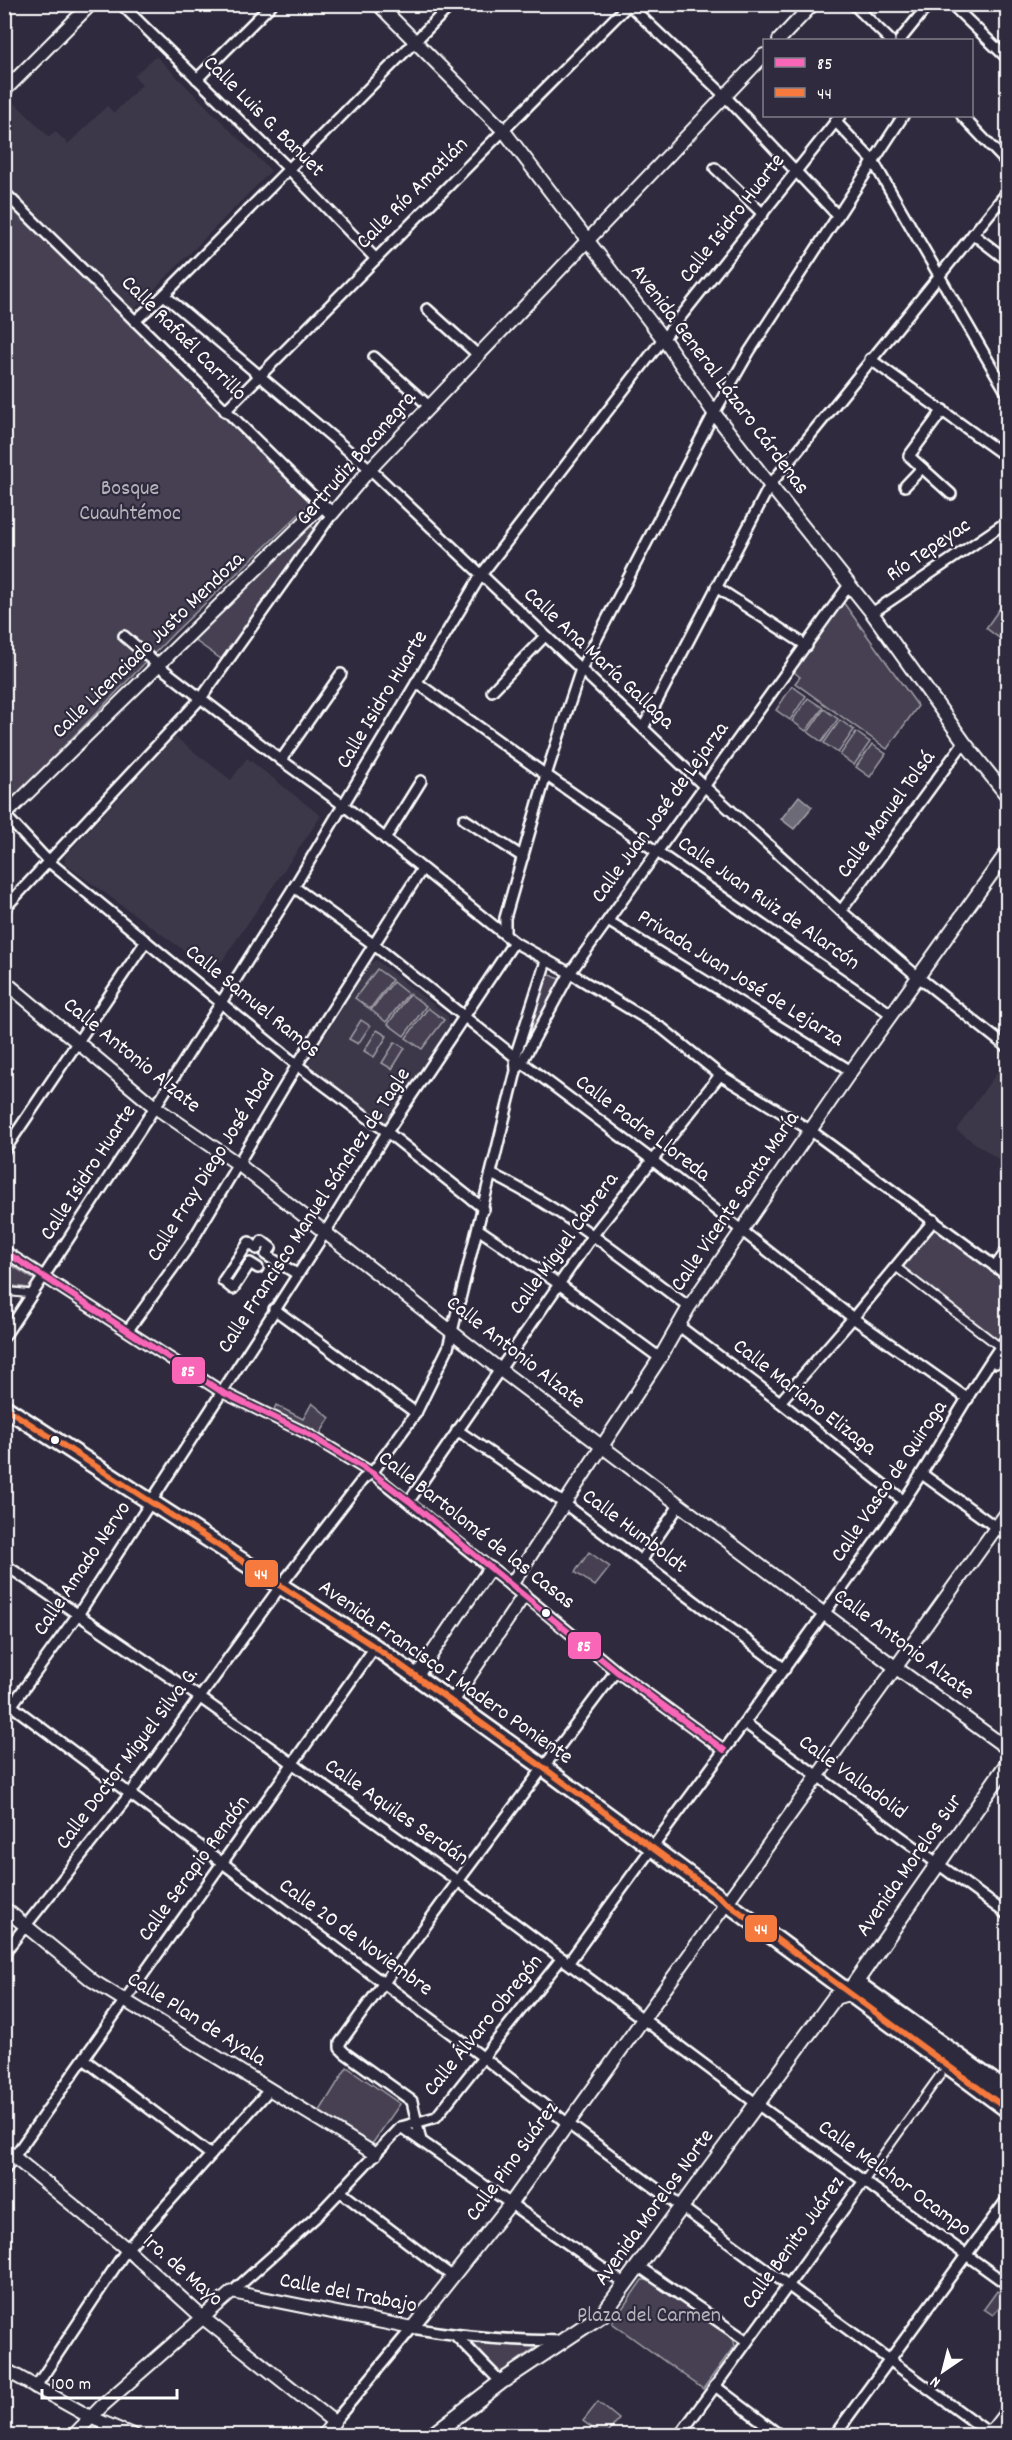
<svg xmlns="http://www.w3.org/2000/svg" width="1012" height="2440" viewBox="0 0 1012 2440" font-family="Dekko,sans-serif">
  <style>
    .built { fill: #3c3749 }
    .green { fill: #464152; stroke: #a2a0a8; stroke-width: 1.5 }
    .water { fill: #6d6a77; stroke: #a7a6ad; stroke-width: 1.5 }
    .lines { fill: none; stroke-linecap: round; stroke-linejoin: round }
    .pedestrian-casing { stroke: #fff; stroke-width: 11 }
    .minor-casing { stroke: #fff; stroke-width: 14 }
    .tertiary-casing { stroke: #fff; stroke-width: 16 }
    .secondary-casing { stroke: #fff; stroke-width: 18 }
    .primary-casing { stroke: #fff; stroke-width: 20 }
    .pedestrian { stroke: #2f2a3d; stroke-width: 7 }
    .minor { stroke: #2f2a3d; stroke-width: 9 }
    .tertiary { stroke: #2f2a3d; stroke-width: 12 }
    .secondary { stroke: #2f2a3d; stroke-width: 14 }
    .primary { stroke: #2f2a3d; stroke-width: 15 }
    .bus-1-casing { stroke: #2f2a3d; stroke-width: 10 }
    .bus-2-casing { stroke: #2f2a3d; stroke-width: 10 }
    .bus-1 { stroke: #fa66b7; stroke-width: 6 }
    .bus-2 { stroke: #f6793e; stroke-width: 6 }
    .bus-dot { fill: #fff; stroke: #2f2a3d; stroke-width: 2 }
    .labels { text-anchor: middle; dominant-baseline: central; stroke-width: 4.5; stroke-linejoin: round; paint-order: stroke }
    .street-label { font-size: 22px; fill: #fff; stroke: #2f2a3d }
    .park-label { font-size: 22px; fill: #b5b3ba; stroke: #2f2a3d }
    .line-badge { stroke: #2f2a3d; stroke-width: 2 }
    .badge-label { font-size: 16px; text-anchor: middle; font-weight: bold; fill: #fff }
  </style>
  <rect width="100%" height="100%" fill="#2f2a3d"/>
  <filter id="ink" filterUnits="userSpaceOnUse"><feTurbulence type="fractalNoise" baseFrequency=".0167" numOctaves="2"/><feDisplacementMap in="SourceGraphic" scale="12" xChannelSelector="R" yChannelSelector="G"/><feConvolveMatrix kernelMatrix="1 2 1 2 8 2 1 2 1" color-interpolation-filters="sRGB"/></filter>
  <g filter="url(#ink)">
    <g class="built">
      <polygon points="157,57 271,171 130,314 5,190 5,113 15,103 49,137 55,131 68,144 107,106 114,113 142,85 134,76 152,59"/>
      <polygon points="175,737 231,780 247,758 321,816 222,961 204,965 65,864 65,856"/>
      <polygon points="376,960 448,1016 449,1026 384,1124 308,1064 370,963"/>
      <polygon points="1007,1058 1008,1058 1007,1165 956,1130"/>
    </g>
    <g class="green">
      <polygon points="5,200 311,503 175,632 5,807"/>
      <polygon points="309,524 316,530 221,659 194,640"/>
      <polygon points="1007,598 1007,644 986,628"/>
      <polygon points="843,602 918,706 887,749 795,683 800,677 793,671"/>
      <polygon points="792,686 806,696 790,720 776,710"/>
      <polygon points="808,698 823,708 806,731 792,721"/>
      <polygon points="824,709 838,719 822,742 808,732"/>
      <polygon points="840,720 854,730 838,753 824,743"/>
      <polygon points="856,732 870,742 854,765 840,755"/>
      <polygon points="872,744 886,754 870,777 856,767"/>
      <polygon points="377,969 392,980 370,1009 355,998"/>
      <polygon points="545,972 561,980 562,984 526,1046 543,974"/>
      <polygon points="393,982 408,994 386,1022 371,1010"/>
      <polygon points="410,994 426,1006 404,1036 388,1024"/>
      <polygon points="428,1008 444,1020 422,1049 406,1038"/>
      <polygon points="361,1020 370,1026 358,1044 349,1039"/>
      <polygon points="377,1030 387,1036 374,1057 364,1051"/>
      <polygon points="395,1042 405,1048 392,1069 382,1063"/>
      <polygon points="935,1229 1007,1283 1007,1328 998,1341 901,1267"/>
      <polygon points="5,1261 35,1280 29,1288 5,1285"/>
      <polygon points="312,1403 330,1418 318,1437 273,1412 276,1405 303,1419"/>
      <polygon points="589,1552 610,1567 595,1586 575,1572"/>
      <polygon points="347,2067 400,2104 370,2147 318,2114"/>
      <polygon points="642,2280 653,2280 732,2335 735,2345 703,2389 612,2323"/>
      <polygon points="997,2291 1006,2298 993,2315 984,2309"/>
      <polygon points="470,2340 538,2346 500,2373"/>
      <polygon points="598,2402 619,2419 606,2435 602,2435 583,2421"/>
    </g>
    <polygon class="water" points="799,796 812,807 794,829 781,819"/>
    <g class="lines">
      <g class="pedestrian-casing">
        <g id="pedestrian">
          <polyline points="896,1267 1000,1347"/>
          <polyline points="4,1291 32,1294"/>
          <polyline points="864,2181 941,2074"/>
        </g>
      </g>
      <g class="minor-casing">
        <g id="minor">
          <polyline points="121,4 288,168 376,259"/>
          <polyline points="628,4 725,96 837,215"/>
          <polyline points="853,4 890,40"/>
          <polyline points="951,4 1008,59"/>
          <polyline points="900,40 929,4"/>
          <polyline points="197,79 272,4"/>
          <polyline points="962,116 1008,164"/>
          <polyline points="835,121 873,161 1008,395"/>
          <polyline points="715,168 763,214"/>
          <polyline points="4,192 322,505"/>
          <polyline points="973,234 1008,261"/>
          <polyline points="164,295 370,469 704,786 841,911 917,976 1008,1048"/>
          <polyline points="427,309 478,355"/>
          <polyline points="135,321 164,295 452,4"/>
          <polyline points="374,357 430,407"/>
          <polyline points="870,359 1008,458"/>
          <polyline points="943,410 909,456 951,494"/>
          <polyline points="225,411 629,4"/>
          <polyline points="905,486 922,468"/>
          <polyline points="716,587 807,646"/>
          <polyline points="872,613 1008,521"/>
          <polyline points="124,636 159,666 281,760 342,804 514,942 570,973 663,1029 720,1075 810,1130 1008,1276"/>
          <polyline points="416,682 546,775 891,1014"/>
          <polyline points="492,691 545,636"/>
          <polyline points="643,728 770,485 1008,191"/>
          <polyline points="281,760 341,674"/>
          <polyline points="5,815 48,861 297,1065 387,1132 484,1209"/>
          <polyline points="464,819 523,857"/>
          <polyline points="385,839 421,781"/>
          <polyline points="294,887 373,944 515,1057 652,1160 853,1318 968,1399"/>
          <polyline points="4,909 202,697 332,514"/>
          <polyline points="841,911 964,742"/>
          <polyline points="608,921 851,1071"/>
          <polyline points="505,934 505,918 546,775 581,669 714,413 749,352 903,116"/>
          <polyline points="519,1067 570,973 849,585"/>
          <polyline points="4,1151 146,941"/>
          <path d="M491 1174C563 1208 625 1260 689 1307"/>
          <polyline points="478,1229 559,1284 660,1358"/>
          <polyline points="4,1251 222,1392 306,1433 372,1473 490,1568"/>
          <polyline points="995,1267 1008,1249"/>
          <polyline points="258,1268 250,1263 233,1289 223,1281 249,1242 257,1249 262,1241 271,1248 266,1255 297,1274"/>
          <polyline points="274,1309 416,1413"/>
          <polyline points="679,1326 780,1402 904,1501"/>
          <polyline points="128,1330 189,1246 297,1065 422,869"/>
          <polyline points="4,1337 155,1107 294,887 481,575 663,339 840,116"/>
          <polyline points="996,1363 1008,1348"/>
          <polyline points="780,1402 853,1318 934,1220"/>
          <polyline points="457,1430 565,1504 785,1669"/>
          <polyline points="922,1474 1008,1536"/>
          <polyline points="409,1501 593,1235 720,1075"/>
          <polyline points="641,1561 680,1504"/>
          <polyline points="4,1564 199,1697 458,1881 757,2104 1008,2285"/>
          <polyline points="524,1595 616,1671 724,1750"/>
          <polyline points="4,1700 484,2058 567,2123 993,2436"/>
          <polyline points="4,1716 81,1610 326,1231 387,1132 514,942"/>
          <polyline points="745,1723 1008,1915"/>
          <polyline points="4,1953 130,1794 285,1580 363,1479 372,1473 416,1413 448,1348 516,1071 515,1057 546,961"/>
          <path d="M569 1962C679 1808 796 1658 903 1502 940 1448 969 1389 1008 1336"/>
          <polyline points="85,2060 211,2155"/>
          <polyline points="401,2127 625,2284"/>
          <polyline points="421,2141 412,2101 345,2053 340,2048 340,2043 464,1873 616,1671"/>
          <polyline points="4,2171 375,1647"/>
          <polyline points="341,2192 453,2277"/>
          <polyline points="638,2266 747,2341"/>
          <polyline points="232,2292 316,2217 401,2127 436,2117 562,1958"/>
          <polyline points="456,2336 501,2382"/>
          <polyline points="715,2386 781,2436"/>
          <polyline points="35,2388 127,2249 269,2090"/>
          <path d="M334 2422 412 2328C463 2337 512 2341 563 2341"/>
          <polyline points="679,2436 864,2181"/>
          <polyline points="834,2436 1008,2198"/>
        </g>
      </g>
      <g class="tertiary-casing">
        <g id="tertiary">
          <polyline points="378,4 504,131 667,344 714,413 770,485 872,613 964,742 1008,797"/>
          <polyline points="779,40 813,4"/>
          <polyline points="4,91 91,4"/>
          <polyline points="4,816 322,505 332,514 370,469 764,55"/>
          <polyline points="4,981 155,1107 238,1164 499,1369 895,1667 1008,1749"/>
          <polyline points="511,1585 660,1358 689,1307 851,1071 1008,851"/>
          <polyline points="416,1677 490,1568 524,1595 452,1702"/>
          <polyline points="4,1908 93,1981 375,2154"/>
          <polyline points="4,2149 127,2249 202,2317 334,2422 324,2434 326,2436"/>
          <polyline points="4,2369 90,2417 135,2436"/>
          <polyline points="73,2436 102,2406 232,2292 412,2328 511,2203 1008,1511"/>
          <polyline points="988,2436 1008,2410"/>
        </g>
      </g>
      <g class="secondary-casing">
        <polyline id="secondary" points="431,2436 501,2382 603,2314 835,1997 848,1993 1008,1763"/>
      </g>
      <g class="primary-casing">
        <g id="primary">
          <polyline points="4,1407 375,1647 544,1768 1008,2110"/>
          <polyline points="848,1993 863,1988 1008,2092"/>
        </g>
      </g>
      <use href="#pedestrian" class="pedestrian"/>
      <use href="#minor" class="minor"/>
      <use href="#tertiary" class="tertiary"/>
      <use href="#secondary" class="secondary"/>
      <use href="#primary" class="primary"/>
      <g class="bus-1-casing">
        <polyline id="bus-1" points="4,1251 222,1392 306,1433 372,1473 409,1501 616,1671 724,1750"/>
      </g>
      <g class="bus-2-casing">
        <polyline id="bus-2" points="4,1407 375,1647 544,1768 1008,2110"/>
      </g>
      <use href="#bus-1" class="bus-1"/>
      <use href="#bus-2" class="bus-2"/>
    </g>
  </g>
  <g class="bus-dot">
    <circle cx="55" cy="1440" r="5"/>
    <circle cx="546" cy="1613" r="5"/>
  </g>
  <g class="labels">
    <g class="street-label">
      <text transform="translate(263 117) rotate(45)">Calle Luis G. Banuet</text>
      <text transform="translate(413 194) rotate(-45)">Calle Río Amatlán</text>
      <text transform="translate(733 219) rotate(-52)">Calle Isidro Huarte</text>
      <text transform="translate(183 339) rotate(45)">Calle Rafaél Carrillo</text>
      <text transform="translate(719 380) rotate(53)">Avenida General Lázaro Cárdenas</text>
      <text transform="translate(357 459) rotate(-49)">Gertrudiz Bocanegra</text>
      <text transform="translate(929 551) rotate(-34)">Río Tepeyac</text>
      <text transform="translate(149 646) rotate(-44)">Calle Licenciado Justo Mendoza</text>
      <text transform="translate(598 659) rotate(43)">Calle Ana María Gallaga</text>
      <text transform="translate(383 700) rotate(-59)">Calle Isidro Huarte</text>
      <text transform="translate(661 813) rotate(-54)">Calle Juan José de Lejarza</text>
      <text transform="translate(887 815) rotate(-54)">Calle Manuel Tolsá</text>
      <text transform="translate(768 904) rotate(35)">Calle Juan Ruiz de Alarcón</text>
      <text transform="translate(740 979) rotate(32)">Privada Juan José de Lejarza</text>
      <text transform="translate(252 1002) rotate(39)">Calle Samuel Ramos</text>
      <text transform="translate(131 1056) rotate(39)">Calle Antonio Alzate</text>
      <text transform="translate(642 1129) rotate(37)">Calle Padre Lloreda</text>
      <text transform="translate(212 1166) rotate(-58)">Calle Fray Diego José Abad</text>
      <text transform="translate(89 1173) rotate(-57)">Calle Isidro Huarte</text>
      <text transform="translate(736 1202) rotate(-56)">Calle Vicente Santa María</text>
      <text transform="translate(315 1211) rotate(-57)">Calle Francisco Manuel Sánchez de Tagle</text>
      <text transform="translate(565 1244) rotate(-54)">Calle Miguel Cabrera</text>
      <text transform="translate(515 1353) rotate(38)">Calle Antonio Alzate</text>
      <text transform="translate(804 1398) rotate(38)">Calle Mariano Elizaga</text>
      <text transform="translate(890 1482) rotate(-56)">Calle Vasco de Quiroga</text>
      <text transform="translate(476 1531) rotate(38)">Calle Bartolomé de las Casas</text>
      <text transform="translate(634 1532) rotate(37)">Calle Humboldt</text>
      <text transform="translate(83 1569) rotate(-56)">Calle Amado Nervo</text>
      <text transform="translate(903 1645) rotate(37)">Calle Antonio Alzate</text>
      <text transform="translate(445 1673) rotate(35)">Avenida Francisco I Madero Poniente</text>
      <text transform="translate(128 1759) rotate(-53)">Calle Doctor Miguel Silva G.</text>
      <text transform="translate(852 1778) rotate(36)">Calle Valladolid</text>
      <text transform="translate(396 1813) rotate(35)">Calle Aquiles Serdán</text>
      <text transform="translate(910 1866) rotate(-55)">Avenida Morelos Sur</text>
      <text transform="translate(195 1869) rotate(-54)">Calle Serapio Rendón</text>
      <text transform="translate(355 1938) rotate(36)">Calle 20 de Noviembre</text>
      <text transform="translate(196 2020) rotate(32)">Calle Plan de Ayala</text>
      <text transform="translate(484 2026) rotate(-51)">Calle Álvaro Obregón</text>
      <text transform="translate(513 2162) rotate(-54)">Calle Pino Suárez</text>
      <text transform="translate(894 2179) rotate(36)">Calle Melchor Ocampo</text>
      <text transform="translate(655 2208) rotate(-54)">Avenida Morelos Norte</text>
      <text transform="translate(794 2243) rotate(-54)">Calle Benito Juárez</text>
      <text transform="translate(182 2271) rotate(41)">1ro. de Mayo</text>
      <text transform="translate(348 2294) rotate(11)">Calle del Trabajo</text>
    </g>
    <g class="park-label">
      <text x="130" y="489">Bosque<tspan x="130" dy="25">Cuauhtémoc</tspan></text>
      <text x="649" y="2316">Plaza del Carmen</text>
    </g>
  </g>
  <g class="line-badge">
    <rect x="171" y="1356" width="35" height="29" rx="6" fill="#fa66b7"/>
    <rect x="244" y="1559" width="35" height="29" rx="6" fill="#f6793e"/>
    <rect x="567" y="1631" width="35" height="29" rx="6" fill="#fa66b7"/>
    <rect x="744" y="1914" width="34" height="29" rx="6" fill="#f6793e"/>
  </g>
  <g class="badge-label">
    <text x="188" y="1376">85</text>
    <text x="261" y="1579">44</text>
    <text x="584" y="1651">85</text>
    <text x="761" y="1934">44</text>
  </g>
  <rect width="1012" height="2440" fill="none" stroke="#2f2a3d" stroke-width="24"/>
  <rect x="12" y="12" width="988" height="2416" fill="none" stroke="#fff" stroke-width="2" filter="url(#ink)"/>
  <rect x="763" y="39" width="210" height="78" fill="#2f2a3d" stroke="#827f8b" stroke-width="1.5"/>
  <rect x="775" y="58" width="30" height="9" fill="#fa66b7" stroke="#827f8b" stroke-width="1.5"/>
  <text x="817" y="69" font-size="18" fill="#ffffff">85</text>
  <rect x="775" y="88" width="30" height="9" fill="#f6793e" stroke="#827f8b" stroke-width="1.5"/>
  <text x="817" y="99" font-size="18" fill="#ffffff">44</text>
  <g transform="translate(943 2371) rotate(215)" stroke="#2f2a3d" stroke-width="4.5" paint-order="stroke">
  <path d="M0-4.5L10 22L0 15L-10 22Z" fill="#ffffff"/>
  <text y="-9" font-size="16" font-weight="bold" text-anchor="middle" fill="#ffffff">N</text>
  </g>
  <path d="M42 2389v9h135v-9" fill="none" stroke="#ffffff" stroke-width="3"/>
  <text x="51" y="2389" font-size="18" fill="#ffffff" stroke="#2f2a3d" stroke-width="4.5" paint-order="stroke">100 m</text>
</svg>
